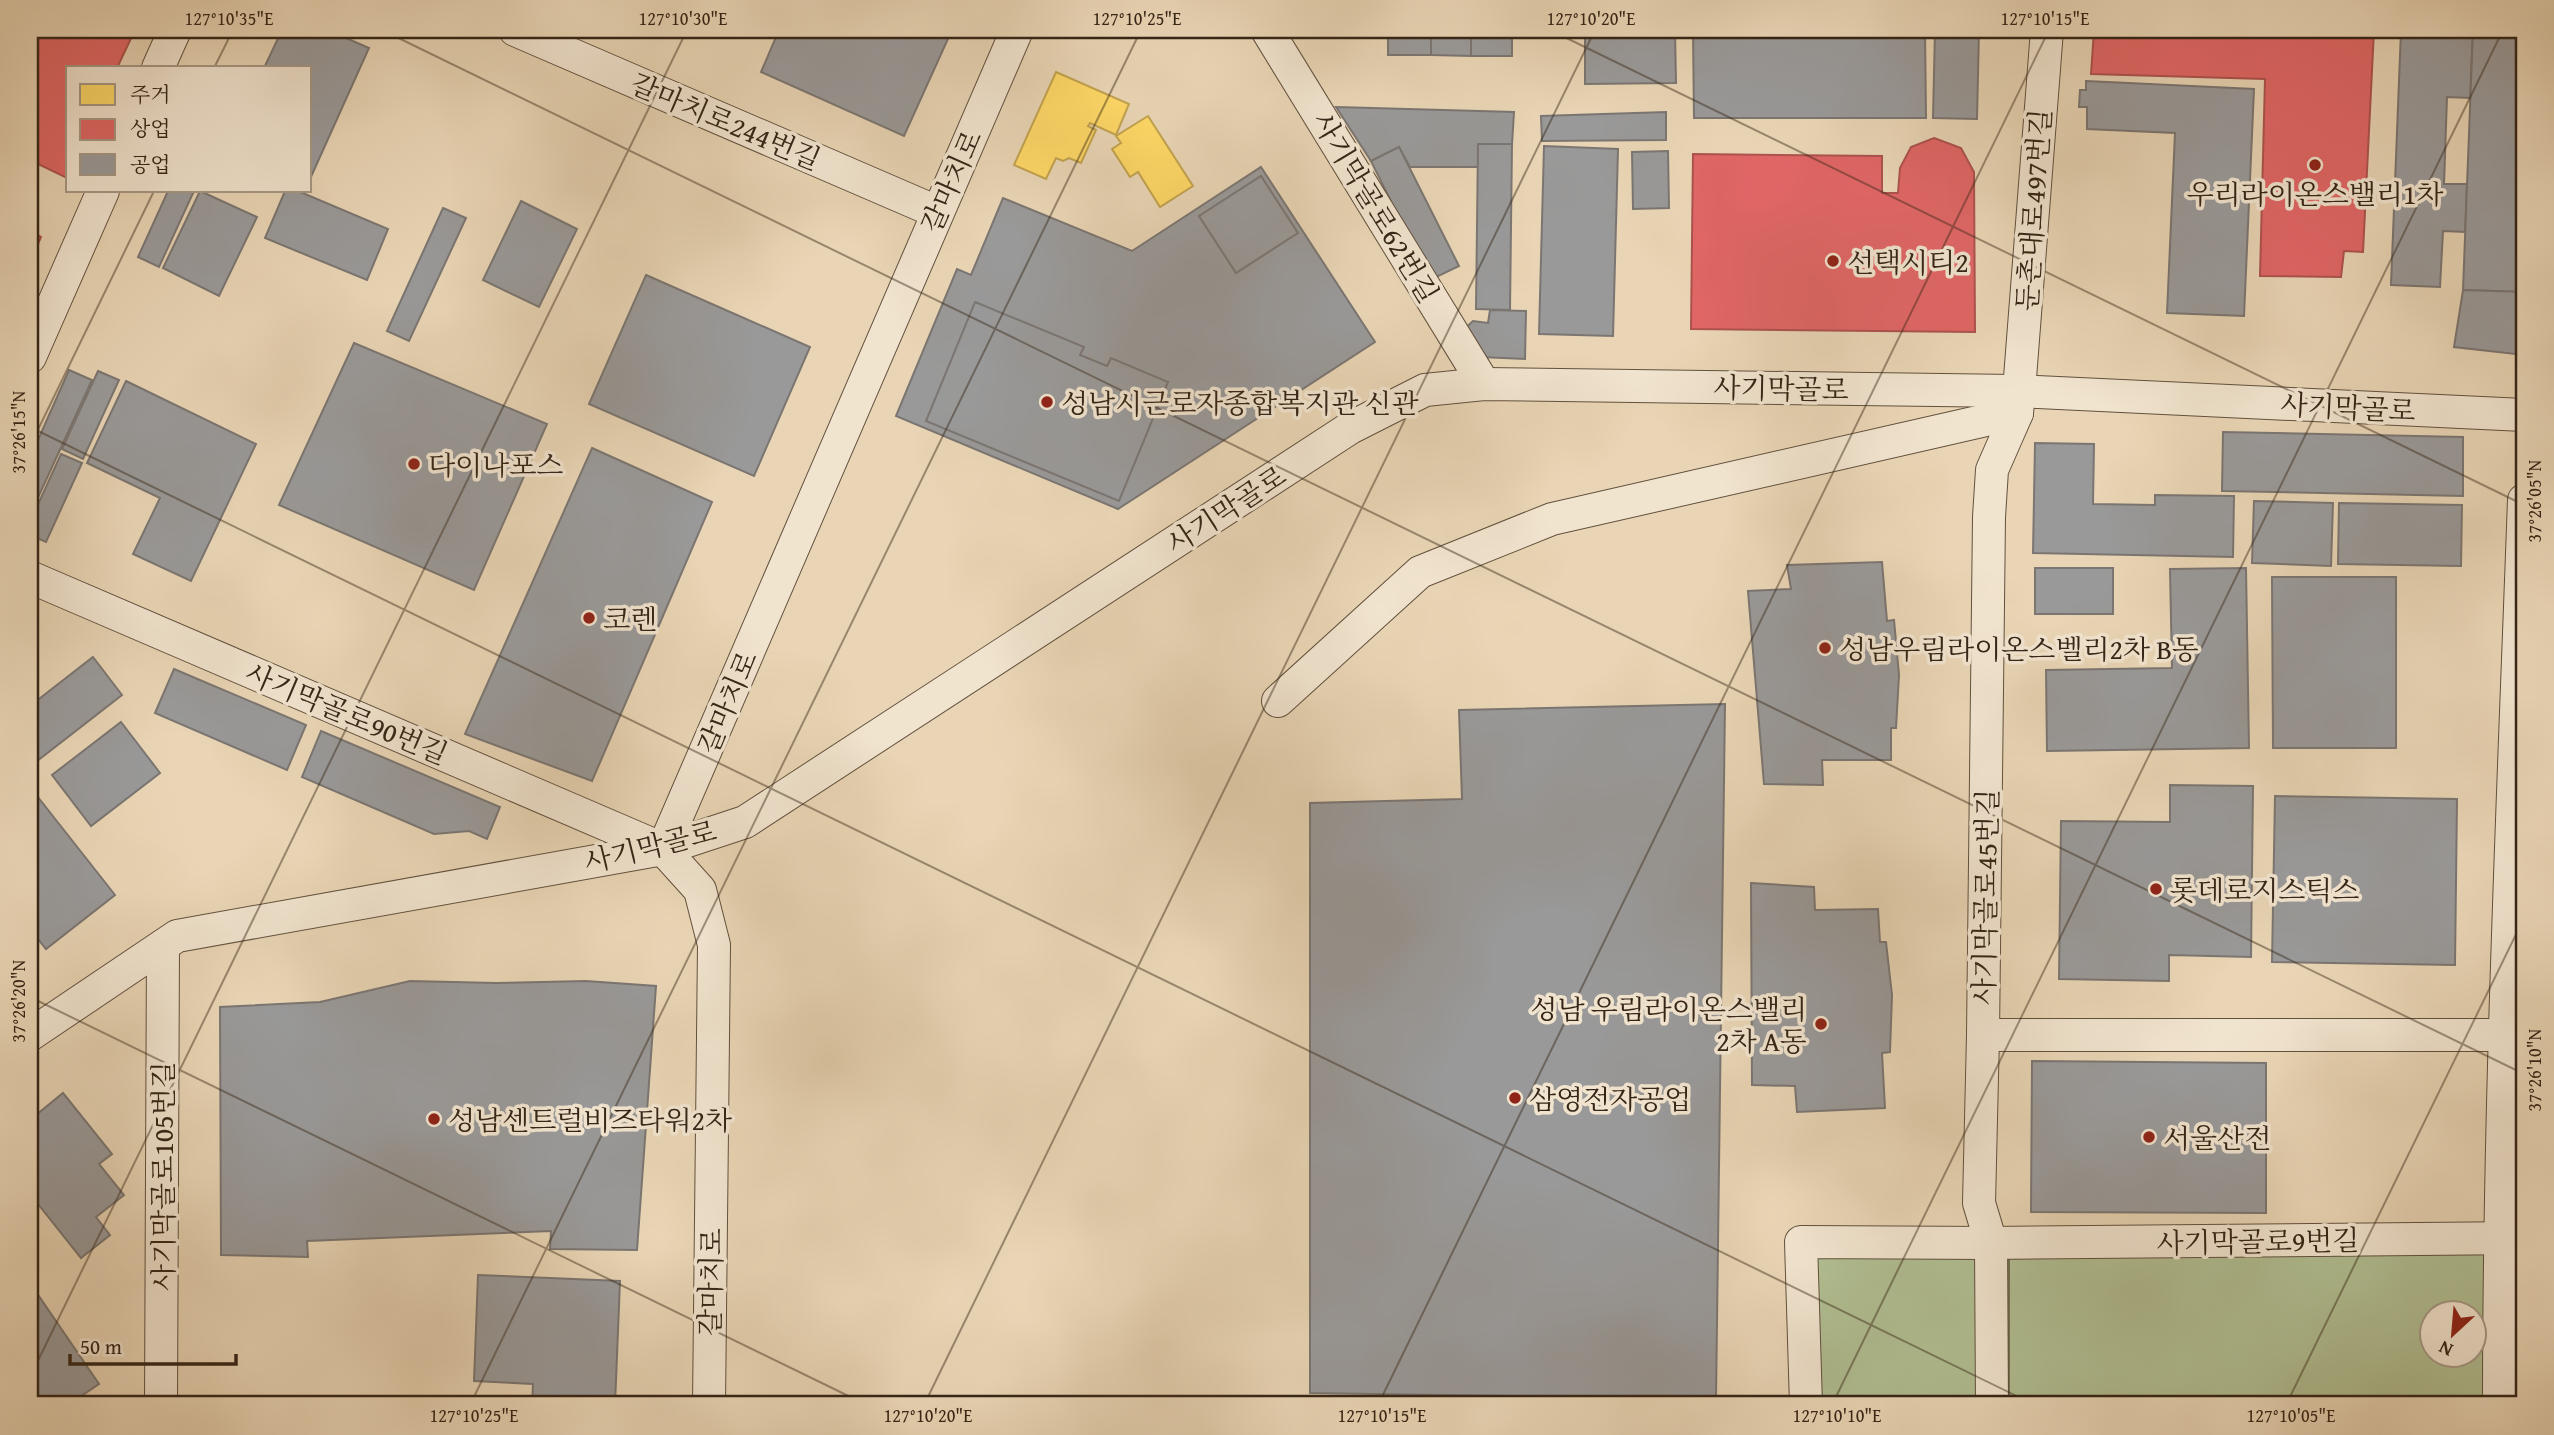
<svg xmlns="http://www.w3.org/2000/svg" width="2554" height="1435" viewBox="0 0 2554 1435" font-family="'Gentium Book Plus','Noto Serif KR',serif">
  <style>
    .green { fill: #b0be92; stroke: #727254; stroke-width: 2; fill-rule: evenodd }
    .homes { fill: #ffd966; stroke: #c2a34e; stroke-width: 2 }
    .shops { fill: #e06666; stroke: #ad524e; stroke-width: 2 }
    .industry { fill: #999; stroke: #7b7672; stroke-width: 2 }
    .lines { fill: none; stroke-linecap: round; stroke-linejoin: round }
    .minor-casing { stroke: #62513e; stroke-width: 34 }
    .minor { stroke: #f1e4cf; stroke-width: 32 }
    .ticks { fill: none; stroke: #352517; stroke-width: 2; stroke-opacity: 0.45 }
    .poi-dot { fill: #8f2418; stroke: #f1e4cf; stroke-width: 2.5 }
    .labels { text-anchor: middle; dominant-baseline: central; stroke-width: 7; stroke-linejoin: round; paint-order: stroke }
    .street-label { font-size: 28px; fill: #352517; stroke: #f1e4cf }
    .poi-label { font-size: 28px; fill: #352517; stroke: #f1e4cf; text-anchor: start }
    .neatline { fill: none; stroke: #352517; stroke-width: 2.5 }
    .ticks-label { font-size: 18px; text-anchor: middle; fill: #352517 }
  </style>
  <rect width="100%" height="100%" fill="#e9d5b5"/>
  <filter id="stains"><feTurbulence type="fractalNoise" baseFrequency=".00286" numOctaves="4"/><feColorMatrix values="0 0 0 0 .2 0 0 0 0 .09 0 0 0 0 .02 0 0 0 .5 -.17"/></filter>
  <radialGradient id="worn" r=".72"><stop offset=".6" stop-color="#630" stop-opacity="0"/><stop offset="1" stop-color="#630" stop-opacity=".3"/></radialGradient>
  <g class="green">
    <path d="M2499 1238V1405H2009V1245ZM2432 1312H2474V1354H2432Z"/>
    <polygon points="1801,1242 1991,1243 1996,1405 1806,1405"/>
    <polygon points="2524,1251 2524,1405 2518,1405 2505,1389 2502,1280 2519,1254"/>
  </g>
  <g class="homes">
    <polygon points="1056,72 1129,104 1116,135 1090,123 1088,126 1096,130 1081,163 1069,158 1063,161 1056,158 1046,179 1014,165"/>
    <polygon points="1148,116 1193,186 1160,207 1138,172 1130,177 1112,149 1121,143 1116,136"/>
  </g>
  <g class="shops">
    <polygon points="30,30 135,30 117,68 68,68 67,178 30,160"/>
    <polygon points="2094,30 2374,30 2363,252 2344,251 2341,277 2260,276 2265,79 2091,74"/>
    <polygon points="1934,138 1961,148 1974,172 1975,332 1691,329 1693,154 1882,156 1882,193 1898,193 1900,168 1911,147"/>
    <polygon points="30,231 41,237 30,263"/>
  </g>
  <g class="industry">
    <polygon points="282,30 328,30 369,48 310,179 310,68 264,68"/>
    <polygon points="779,30 952,30 904,136 761,72"/>
    <rect x="1388" y="30" width="43" height="25"/>
    <polygon points="1431,30 1471,30 1471,56 1431,55"/>
    <rect x="1471" y="30" width="41" height="26"/>
    <polygon points="1585,30 1675,30 1676,83 1585,84"/>
    <polygon points="1693,30 1925,30 1926,118 1694,118"/>
    <polygon points="1935,30 1979,30 1977,119 1933,118"/>
    <polygon points="2401,30 2473,30 2470,98 2447,97 2444,184 2467,184 2465,232 2443,231 2440,287 2391,285"/>
    <polygon points="2473,30 2524,30 2524,292 2463,290"/>
    <polygon points="2086,81 2254,89 2244,316 2167,313 2175,133 2087,129 2087,107 2079,107 2080,90 2086,90"/>
    <polygon points="1336,107 1514,112 1512,144 1478,144 1478,167 1410,167 1399,147 1371,161"/>
    <polygon points="1666,112 1666,140 1542,141 1541,116"/>
    <polygon points="1478,144 1512,144 1510,310 1476,309"/>
    <polygon points="1544,146 1618,149 1613,336 1539,334"/>
    <polygon points="1399,147 1459,266 1430,280 1371,161"/>
    <polygon points="1668,151 1669,208 1633,209 1632,152"/>
    <polygon points="1261,167 1375,342 1118,509 896,416 957,269 971,275 1003,198 1132,251"/>
    <polygon points="1261,176 1298,233 1236,273 1199,216"/>
    <polygon points="168,191 194,191 159,267 138,257"/>
    <polygon points="200,191 257,217 219,296 163,268"/>
    <polygon points="285,191 298,191 388,229 367,280 265,238"/>
    <polygon points="521,201 577,229 539,307 483,280"/>
    <polygon points="443,208 466,218 409,341 387,331"/>
    <polygon points="646,275 810,347 754,476 589,404"/>
    <polygon points="2463,290 2524,292 2524,355 2454,347"/>
    <polygon points="975,302 1084,347 1080,355 1107,366 1111,358 1168,382 1119,501 926,421"/>
    <polygon points="1490,310 1526,311 1525,359 1480,357 1460,333 1473,321 1488,323"/>
    <polygon points="354,343 547,424 474,590 279,505"/>
    <polygon points="69,370 92,380 30,515 30,458"/>
    <polygon points="98,371 119,380 83,459 62,449"/>
    <polygon points="126,381 256,444 191,581 133,554 160,498 87,463"/>
    <polygon points="2223,432 2463,437 2463,496 2222,491"/>
    <polygon points="30,439 36,441 30,456"/>
    <polygon points="2035,443 2094,444 2093,504 2155,505 2155,495 2234,496 2233,557 2033,553"/>
    <polygon points="592,448 712,502 592,781 465,734"/>
    <polygon points="61,454 82,463 46,542 30,535 30,522"/>
    <polygon points="2254,501 2333,503 2331,566 2252,563"/>
    <polygon points="2339,503 2462,505 2461,566 2338,564"/>
    <polygon points="1882,562 1887,621 1894,620 1899,675 1896,728 1891,728 1891,760 1822,760 1823,785 1764,784 1748,591 1791,589 1787,565"/>
    <rect x="2035" y="568" width="78" height="46"/>
    <polygon points="2246,568 2249,748 2047,751 2046,670 2172,668 2170,569"/>
    <polygon points="2272,577 2396,577 2396,748 2273,748"/>
    <polygon points="93,657 122,695 37,761 30,752 30,706"/>
    <polygon points="174,669 306,725 287,770 155,713"/>
    <polygon points="1725,704 1716,1399 1310,1393 1310,803 1462,799 1459,710"/>
    <polygon points="121,722 160,773 91,826 52,775"/>
    <polygon points="321,731 500,807 487,839 469,831 434,834 302,777"/>
    <polygon points="2170,785 2253,786 2251,957 2169,955 2169,981 2059,979 2061,821 2170,822"/>
    <polygon points="30,787 115,895 46,949 30,929"/>
    <polygon points="2275,796 2457,799 2455,965 2272,962"/>
    <polygon points="1751,883 1814,887 1815,910 1878,909 1880,942 1886,942 1892,995 1890,1052 1882,1053 1885,1108 1797,1112 1795,1086 1752,1085"/>
    <polygon points="410,981 496,983 586,981 656,986 637,1250 550,1249 551,1231 307,1241 308,1257 221,1255 220,1007 320,1002"/>
    <polygon points="2032,1061 2266,1063 2266,1213 2031,1212"/>
    <polygon points="63,1093 112,1154 99,1164 124,1195 96,1217 110,1235 81,1258 30,1194 30,1120"/>
    <polygon points="478,1275 620,1281 615,1405 532,1405 533,1384 474,1381"/>
    <polygon points="30,1283 99,1384 68,1405 30,1405"/>
  </g>
  <g class="lines">
    <g class="minor-casing">
      <g id="minor">
        <polyline points="515,30 937,212"/>
        <polyline points="1267,30 1484,384"/>
        <polyline points="158,68 175,30"/>
        <polyline points="30,357 103,191"/>
        <polyline points="30,577 663,849 700,890 714,945 709,1405"/>
        <polyline points="1278,701 1420,572 1552,519 2017,413"/>
        <polyline points="663,849 1017,30"/>
        <polyline points="30,1035 177,936 663,849 745,822 1350,428 1425,390 1484,384 2015,391 2524,415"/>
        <polyline points="1983,1035 2524,1035"/>
        <polyline points="161,1405 163,946"/>
        <polyline points="1806,1405 1801,1242 1991,1243 2524,1238"/>
        <polyline points="1992,1405 1991,1243 1979,1203 1983,1035 1989,517 1992,470 2017,413 2019,391 2047,30"/>
        <path d="M2499 1405C2499 1103 2513 802 2524 500"/>
      </g>
    </g>
    <use href="#minor" class="minor"/>
  </g>
  <path class="ticks" d="M382 30 2524 1074M1550 30 2524 505M214 68 233 30M30 427 2035 1405M30 446 154 191M30 997 867 1405M30 1377 687 30M470 1405 1141 30M924 1405 1595 30M1378 1405 2049 30M1832 1405 2503 30M2286 1405 2524 918"/>
  <g class="poi-dot">
    <circle cx="2315" cy="165" r="7"/>
    <circle cx="1833" cy="261" r="7"/>
    <circle cx="1047" cy="402" r="7"/>
    <circle cx="414" cy="464" r="7"/>
    <circle cx="589" cy="618" r="7"/>
    <circle cx="1825" cy="648" r="7"/>
    <circle cx="2156" cy="889" r="7"/>
    <circle cx="1821" cy="1024" r="7"/>
    <circle cx="1515" cy="1098" r="7"/>
    <circle cx="434" cy="1119" r="7"/>
    <circle cx="2149" cy="1137" r="7"/>
  </g>
  <g class="labels">
    <g class="street-label">
      <text transform="translate(726 121) rotate(23)">갈마치로244번길</text>
      <text transform="translate(951 181) rotate(-66)">갈마치로</text>
      <text transform="translate(1376 207) rotate(59)">사기막골로62번길</text>
      <text transform="translate(2033 210) rotate(-86)">둔촌대로497번길</text>
      <text transform="translate(1781 388) rotate(1)">사기막골로</text>
      <text transform="translate(2348 407) rotate(3)">사기막골로</text>
      <text transform="translate(1226 509) rotate(-33)">사기막골로</text>
      <text transform="translate(727 702) rotate(-67)">갈마치로</text>
      <text transform="translate(347 713) rotate(23)">사기막골로90번길</text>
      <text transform="translate(650 846) rotate(-14)">사기막골로</text>
      <text transform="translate(1985 897) rotate(-89)">사기막골로45번길</text>
      <text transform="translate(162 1176) rotate(-90)">사기막골로105번길</text>
      <text transform="translate(2258 1241) rotate(-1)">사기막골로9번길</text>
      <text transform="translate(710 1282) rotate(-89)">갈마치로</text>
    </g>
    <g class="poi-label">
      <text x="2315" y="193" text-anchor="middle">우리라이온스밸리1차</text>
      <text x="1847" y="261">선택시티2</text>
      <text x="1061" y="402">성남시근로자종합복지관 신관</text>
      <text x="428" y="464">다이나포스</text>
      <text x="603" y="618">코렌</text>
      <text x="1839" y="648">성남우림라이온스벨리2차 B동</text>
      <text x="2170" y="889">롯데로지스틱스</text>
      <text x="1807" y="1008" text-anchor="end">성남 우림라이온스밸리<tspan x="1807" dy="32">2차 A동</tspan></text>
      <text x="1529" y="1098">삼영전자공업</text>
      <text x="448" y="1119">성남센트럴비즈타워2차</text>
      <text x="2163" y="1137">서울산전</text>
    </g>
  </g>
  <rect width="2554" height="1435" fill="none" stroke="#e9d5b5" stroke-width="77"/>
  <rect x="66" y="66" width="245" height="126" fill="#f1e4cf" stroke="#a69885" stroke-width="2"/>
  <rect x="80" y="84" width="35" height="21" fill="#ffd966" stroke="#a69885" stroke-width="2"/>
  <text x="130" y="102" font-size="21" fill="#352517">주거</text>
  <rect x="80" y="119" width="35" height="21" fill="#e06666" stroke="#a69885" stroke-width="2"/>
  <text x="130" y="136" font-size="21" fill="#352517">상업</text>
  <rect x="80" y="154" width="35" height="21" fill="#999999" stroke="#a69885" stroke-width="2"/>
  <text x="130" y="172" font-size="21" fill="#352517">공업</text>
  <g transform="translate(2453 1334) rotate(206)"><circle r="33" fill="#f1e4cf" stroke="#a69885" stroke-width="2"/>
  <path d="M0-5L12 26L0 18L-12 26Z" fill="#8f2418"/>
  <text y="-10" font-size="19" font-weight="bold" text-anchor="middle" fill="#352517">N</text>
  </g>
  <path d="M70 1354v10h166v-10" fill="none" stroke="#352517" stroke-width="3.5"/>
  <text x="80" y="1354" font-size="21" fill="#352517" stroke="#f1e4cf" stroke-width="5" paint-order="stroke">50 m</text>
  <rect x="38" y="38" width="2478" height="1358" class="neatline"/>
  <g class="ticks-label">
    <text x="229" y="25">127°10'35"E</text>
    <text x="683" y="25">127°10'30"E</text>
    <text x="1137" y="25">127°10'25"E</text>
    <text x="1591" y="25">127°10'20"E</text>
    <text x="2045" y="25">127°10'15"E</text>
    <text transform="translate(19 432) rotate(-90)" y="6">37°26'15"N</text>
    <text transform="translate(2535 501) rotate(-90)" y="6">37°26'05"N</text>
    <text transform="translate(19 1001) rotate(-90)" y="6">37°26'20"N</text>
    <text transform="translate(2535 1070) rotate(-90)" y="6">37°26'10"N</text>
    <text x="474" y="1422">127°10'25"E</text>
    <text x="928" y="1422">127°10'20"E</text>
    <text x="1382" y="1422">127°10'15"E</text>
    <text x="1837" y="1422">127°10'10"E</text>
    <text x="2291" y="1422">127°10'05"E</text>
  </g>
  <rect width="100%" height="100%" filter="url(#stains)"/>
  <rect width="100%" height="100%" fill="url(#worn)"/>
</svg>
